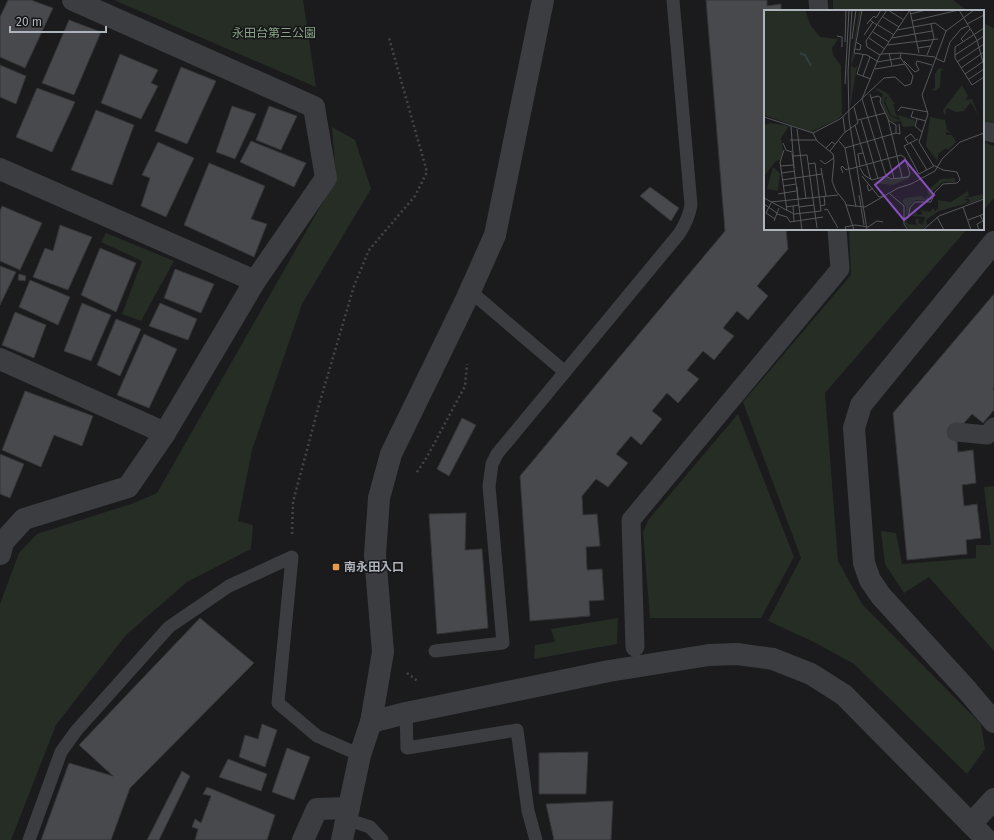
<svg xmlns="http://www.w3.org/2000/svg" width="994" height="840" viewBox="0 0 994 840" font-family="'Fira Sans','Noto Sans JP',sans-serif">
  <style>
    .green { fill: #252d25 }
    .building { fill: #48494d; stroke: #353538 }
    .lines { fill: none; stroke-linecap: round; stroke-linejoin: round }
    .path { stroke: #424548; stroke-width: 2.5; stroke-dasharray: 2 3; stroke-linecap: butt }
    .service { stroke: #3c3d41; stroke-width: 13 }
    .pedestrian { stroke: #3c3d41; stroke-width: 19 }
    .minor { stroke: #3c3d41; stroke-width: 22 }
    .tertiary { stroke: #3c3d41; stroke-width: 22 }
    .poi-dot { fill: #e59b4a; stroke: #161618; stroke-width: 1.5 }
    .labels { text-anchor: middle; dominant-baseline: central; stroke-width: 3; stroke-linejoin: round; paint-order: stroke }
    .park-label { font-size: 12px; fill: #89a487; stroke: #161618 }
    .poi-label { font-size: 12px; font-weight: bold; fill: #aeb4bb; stroke: #161618; text-anchor: start }
    .inset-river { fill: none; stroke: #333e42; stroke-width: 2 }
    .inset-road { fill: none; stroke: #56585c; stroke-width: 1 }
    .view { fill: #884ebe; fill-opacity: 0.15; stroke: #884ebe; stroke-width: 2 }
    .inset-edge { fill: none; stroke: #aeb4bb; stroke-width: 2 }
  </style>
  <rect width="100%" height="100%" fill="#1b1b1d"/>
  <g class="green">
    <polygon points="114,0 303,0 316,87"/>
    <polygon points="833,0 953,0 968,11 833,11"/>
    <polygon points="983,22 989,26 994,28 994,124 983,123"/>
    <polygon points="332,127 355,140 371,189 302,304 252,450 238,521 253,525 251,549 187,582 126,635 56,725 11,840 0,840 0,604 19,553 37,534 134,503 157,493 336,179"/>
    <polygon points="983,142 994,146 994,198 983,211"/>
    <polygon points="849,229 892,229 894,232 899,229 967,229 825,393 838,561 862,604 981,724 985,749 967,774 854,664 814,642 768,621 801,558 743,402 851,275"/>
    <polygon points="106,233 174,261 141,321 122,314 142,261 101,242"/>
    <polygon points="738,414 794,557 761,618 650,618 643,532 649,519"/>
    <polygon points="994,486 994,651 929,577 904,593 885,564 881,531 896,533 902,564 976,558 976,545 991,545 984,487"/>
    <polygon points="618,618 617,644 534,659 535,645 555,642 551,629"/>
  </g>
  <g class="building">
    <polygon points="8,0 31,0 53,8 25,68 0,57 0,17"/>
    <polygon points="706,0 767,0 767,6 781,4 781,11 765,11 765,229 786,229 788,249 757,286 768,296 748,320 737,311 723,328 734,336 714,360 703,351 687,370 699,379 678,403 667,393 652,411 662,419 641,445 631,436 616,454 628,463 608,487 596,479 582,496 583,515 597,514 600,546 586,547 587,570 602,569 604,600 589,601 590,616 530,621 520,476 725,231"/>
    <polygon points="69,20 101,32 74,95 42,83"/>
    <polygon points="120,54 158,70 151,83 158,86 141,119 101,103"/>
    <polygon points="0,65 26,76 16,104 0,97"/>
    <polygon points="181,67 216,81 187,144 155,131"/>
    <polygon points="37,88 75,102 52,152 16,137"/>
    <polygon points="232,106 256,114 235,159 216,152"/>
    <polygon points="269,106 297,116 281,150 256,140"/>
    <polygon points="96,110 134,125 112,185 71,170"/>
    <polygon points="251,141 306,163 294,187 240,162"/>
    <polygon points="158,142 194,158 166,217 141,206 150,178 142,175"/>
    <polygon points="209,163 265,186 251,219 267,224 254,257 184,225"/>
    <polygon points="650,187 679,208 671,221 640,196"/>
    <polygon points="2,206 42,223 20,270 0,261 0,211"/>
    <polygon points="60,225 92,237 68,290 33,277 45,248 53,251"/>
    <polygon points="100,248 136,263 116,312 81,295"/>
    <polygon points="0,266 16,272 0,305"/>
    <polygon points="175,269 214,284 201,313 164,298"/>
    <polygon points="19,274 26,276 25,281 18,280"/>
    <polygon points="30,280 70,297 58,325 19,307"/>
    <polygon points="994,294 994,387 993,389 994,390 994,410 983,423 972,414 956,432 958,452 973,450 976,483 962,485 964,506 977,504 981,538 966,540 967,554 907,560 893,413"/>
    <polygon points="82,303 111,315 91,361 64,351"/>
    <polygon points="160,303 197,319 188,340 149,326"/>
    <polygon points="15,312 46,325 34,358 2,345"/>
    <polygon points="116,319 141,329 120,376 97,365"/>
    <polygon points="144,334 177,349 149,408 117,395"/>
    <polygon points="25,391 93,416 82,446 54,435 41,467 2,450"/>
    <polygon points="462,418 476,425 449,476 437,469"/>
    <polygon points="0,454 24,464 10,498 0,494"/>
    <polygon points="466,513 465,550 482,549 488,628 437,634 429,514"/>
    <polygon points="200,618 254,663 130,788 111,840 41,840 69,763 113,776 79,745"/>
    <polygon points="262,724 277,730 265,767 239,757 245,735 258,739"/>
    <polygon points="287,748 310,757 294,800 272,792"/>
    <polygon points="588,752 586,794 539,794 539,753"/>
    <polygon points="228,759 267,774 261,791 219,777"/>
    <polygon points="182,771 190,776 159,840 147,840"/>
    <polygon points="207,787 275,815 267,840 195,840 198,829 192,827 195,819 201,823 211,796 203,794"/>
    <polygon points="613,801 611,840 554,840 546,804"/>
  </g>
  <g class="lines">
    <g class="path">
      <polyline points="417,472 427,457 465,386 467,364"/>
      <polyline points="292,534 293,502 319,405 354,286 369,250 415,196 427,172 389,38"/>
      <polyline points="407,673 419,682"/>
    </g>
    <g class="service">
      <polyline points="470,291 565,372"/>
      <path d="M435 651 503 643 489 486 492 464 497 454 679 234C685 225 689 217 691 205L673 0"/>
      <polyline points="406,713 407,748 517,730 528,811 536,840"/>
      <polyline points="346,819 370,827 382,840"/>
      <polyline points="29,840 61,752 76,731 169,627 229,586 292,557 278,703 317,736 360,755"/>
    </g>
    <g class="pedestrian">
      <polyline points="818,0 819,11"/>
      <polyline points="983,131 994,133"/>
      <polyline points="956,432 987,435 994,427"/>
      <polyline points="635,647 631,520 840,269 837,229"/>
    </g>
    <g class="minor">
      <polyline points="0,169 255,281"/>
      <polyline points="0,359 165,433"/>
      <polyline points="0,554 3,542 24,519 128,487 165,433 255,281 326,178 314,107 73,0"/>
      <polyline points="303,840 317,809 349,808"/>
    </g>
    <g class="tertiary">
      <polyline points="994,242 861,405 854,428 864,563 870,580 881,596 967,690 994,722"/>
      <polyline points="371,722 406,713 609,671 709,655 737,654 773,659 811,674 844,695 987,840"/>
      <polyline points="971,824 994,799"/>
      <polyline points="342,840 360,755 371,722 383,652 375,555 379,498 391,454 466,300 495,235 543,0"/>
    </g>
  </g>
  <rect class="poi-dot" x="332" y="563" width="8" height="8" rx="2"/>
  <g class="labels">
    <g class="park-label">
      <text x="274" y="33">永田台第三公園</text>
    </g>
    <g class="poi-label">
      <text x="344" y="567">南永田入口</text>
    </g>
  </g>
  <g transform="translate(764 10)">
    <rect width="220" height="220" fill="#1b1b1d"/>
    <path d="M0 0H41L47 16 56 27 74 29 68 38 69 45 77 56 78 105 74 109 47 122 0 105ZM95 0H97L89 43 92 44 87 55 90 58 93 56 86 98 87 51ZM175 58 181 60H177L176 77 171 81 168 79 171 78V64ZM198 75 204 86 201 90 208 89 215 108 207 92 200 101 192 102 183 98 181 105 180 104 179 100ZM113 78 123 83 131 94H129L132 105 124 92 134 108 127 105 121 91 123 87H121L120 92 126 106 137 111 129 112 124 108 117 92 119 84 112 80ZM134 105 151 110 150 116 139 117ZM166 107 181 110 183 120 188 123 182 122V125H188L192 132 184 140 182 138 174 144V151L162 136ZM7 113 25 116 17 128 19 141 16 150 12 151 1 165 0 115ZM9 157 16 163 14 181 3 179ZM146 165 145 168 129 175 108 173 122 167 128 170ZM191 168V172H179L169 181 167 191 163 181 177 169ZM204 181 205 186H201L204 187 202 188 218 184 220 188 201 195 206 191 204 188 200 190 205 191 200 194 175 201 162 210 163 215 157 220H147L141 214 142 211 144 214 153 215 151 209H155L154 213 159 215 161 207 148 206 151 202 154 200 152 204 155 205 159 204 156 200 166 202 169 198 171 201 174 198V190L187 192ZM158 186 161 189 164 186V191L151 190 146 196 142 207V197L138 191 141 188Z" fill="#252d25"/>
    <path class="inset-river" d="M36 43 41 45 47 56"/>
    <path class="inset-road" d="M88 0 84 61 85 109 103 220M124 0 140 10M146 1 155 43M146 4 162 0M119 7 135 17M106 10 110 6 112 8 117 0M148 11 195 0 213 30 220 56M103 14 106 10 113 15M203 14 220 5M114 15 130 25M133 20 171 13 182 21M109 22 125 32M100 25 109 12M73 26 78 27V37M105 28 121 39M128 28 168 21M88 29 92 0M199 31 197 29 206 19M81 32 82 0M123 35 174 29M154 38 167 36M91 39 96 40 97 35 92 32M90 43 98 0M90 43 103 45 113 51M125 43 128 56M117 44 137 43M99 45 93 64 107 69M116 45 103 37 102 31 123 0M163 45 170 28 167 14M191 45 220 26M171 48 180 52 186 32 197 19 204 16M140 51 151 62 155 60 152 54 153 51 168 55M220 51 201 64 208 75 220 67M113 52 137 48M193 52 220 34M197 58 220 42M111 59 141 54M201 64 191 48V37L220 18M99 66 106 47M205 69 220 59M81 74 85 0M106 84 130 168M107 88 114 86 117 88 116 92 124 109 138 167M134 101 137 97 164 102M149 101 147 107 162 111M0 107 49 123 76 109 120 68 131 67 141 76 147 74 149 66 136 47 137 43 171 47M79 107 81 122M153 109 151 116 158 122M94 110 121 103M97 110 114 169M91 115 107 170M27 116 30 158M33 119 42 189M49 123 53 131 69 144 70 151 68 171 72 181 81 192 90 220M132 123 136 124 135 114M154 129 140 136 155 164 170 156M26 130H52M75 131 81 138 92 197M146 132 163 160M19 133 22 140 28 142M144 133 141 128 147 124 151 129M62 138 68 132 71 134M81 138 132 123V115L124 110M20 140 16 152 23 201M66 141 80 123 94 113 90 97M28 143 38 220M29 146 43 145 53 218M56 150 61 154 70 148M17 156 29 155M96 157 94 144 99 143M57 158 62 186M86 159 137 145 141 148 146 164 144 167 127 169 122 166 108 170 100 165 96 158M18 163 31 161M79 163 77 158 78 156 82 160 86 158M98 166 115 187 122 186M122 166 98 89 115 47 146 0M18 170 58 164M105 174 103 176 105 181 109 178M19 176 32 174M33 177 34 189M14 184 32 181M126 184 140 196V214L144 220M95 185 100 215M0 188 30 204 57 201 51 153 44 154M7 192 74 185M7 193 2 203 11 209M0 194 13 203M82 195 101 197 134 178 147 174 171 161 178 149 196 132 220 123M29 196 30 211M56 196 61 195 60 186M22 197 35 195M35 197 50 195M199 197 207 220M60 200 63 199 74 218M13 204 23 207 26 212 59 207M173 207 180 220M140 208H144L146 198 151 192H167L171 182 179 174 193 173 196 170 193 162 179 160 169 155 155 132 164 104 158 85 182 21 210 0M204 210 220 204M10 211 15 198M82 220 81 217 91 215 104 217 113 211 119 212M159 220 175 206 220 189M215 220 213 214 219 211 216 205"/>
    <path class="view" d="M141 150 170 185 140 210 111 175Z"/>
    <rect width="220" height="220" class="inset-edge"/>
  </g>
  <path d="M10 26v6h96v-6" fill="none" stroke="#aeb4bb" stroke-width="2"/>
  <text x="16" y="26" font-size="12" fill="#aeb4bb" stroke="#161618" stroke-width="3" paint-order="stroke">20 m</text>
</svg>
